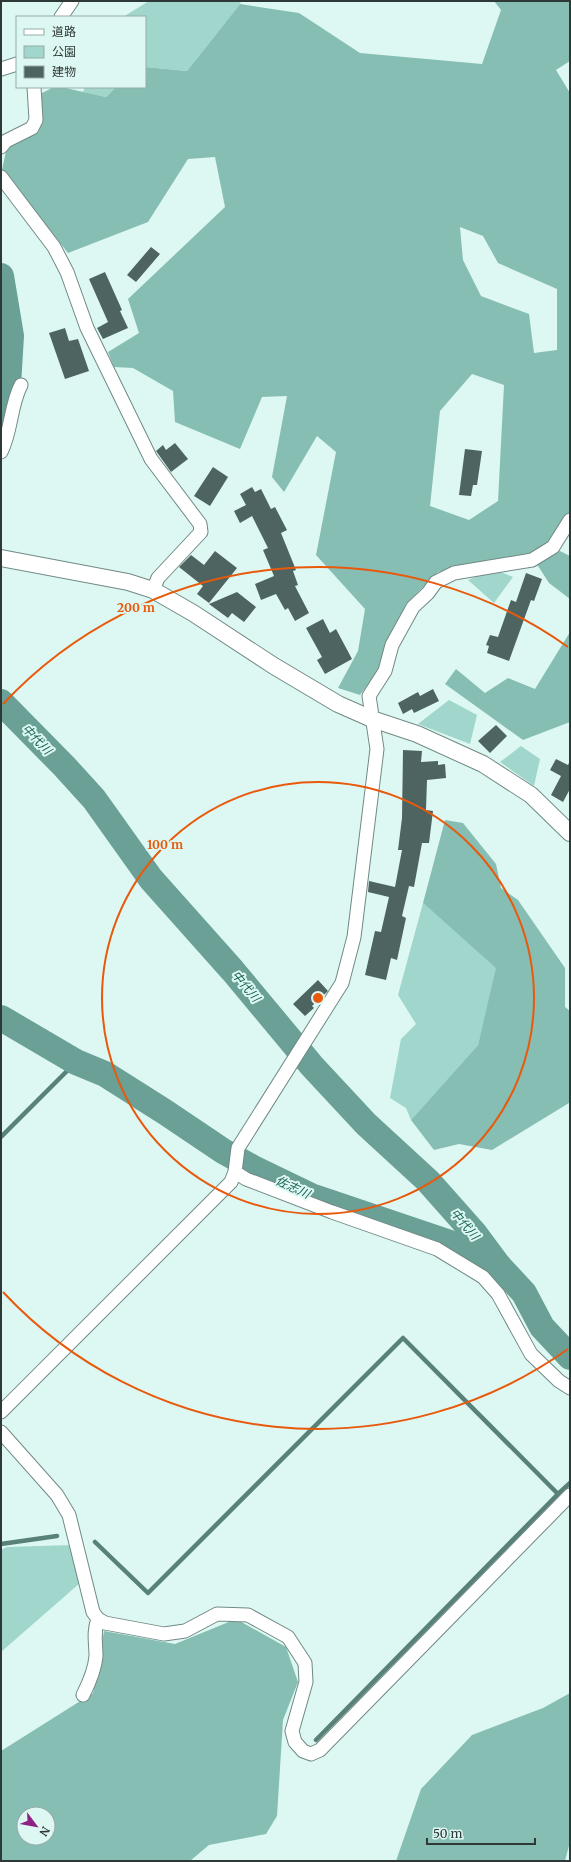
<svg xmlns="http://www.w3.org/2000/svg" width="571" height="1862" viewBox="0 0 571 1862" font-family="Merriweather,'Noto Sans JP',serif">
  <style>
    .green { fill: #a0d6cc }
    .forest { fill: #87beb4; fill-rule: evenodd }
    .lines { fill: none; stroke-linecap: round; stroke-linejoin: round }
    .stream { stroke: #588179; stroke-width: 4.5 }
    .river { stroke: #6aa096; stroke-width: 26 }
    .building { fill: #4e6460 }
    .minor-casing { stroke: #718985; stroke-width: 15 }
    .tertiary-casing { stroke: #718985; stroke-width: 18 }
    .minor { stroke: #fff; stroke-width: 13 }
    .tertiary { stroke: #fff; stroke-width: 16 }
    .ring { fill: none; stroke: #e8590c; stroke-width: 2 }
    .labels { text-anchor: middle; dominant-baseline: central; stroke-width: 4; stroke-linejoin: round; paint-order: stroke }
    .water-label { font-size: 12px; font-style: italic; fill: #155f55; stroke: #ddf8f2 }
    .centre { fill: #e8590c; stroke: #ddf8f2; stroke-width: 2 }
    .ring-label { font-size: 12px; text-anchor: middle; font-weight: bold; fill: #e8590c; stroke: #ddf8f2; stroke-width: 4; stroke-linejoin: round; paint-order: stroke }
  </style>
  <rect width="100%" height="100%" fill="#ddf8f2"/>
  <g class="green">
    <polygon points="149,1 241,1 240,4 187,71 145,67 145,17 123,17"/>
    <polygon points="85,87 116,87 106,97 83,92"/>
    <polygon points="493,569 513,577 494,603 468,580"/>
    <polygon points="449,700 477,715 470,744 418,724"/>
    <polygon points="521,746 540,759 534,786 500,762"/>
    <polygon points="423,903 497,968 478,1045 411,1120 406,1108 390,1098 401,1039 416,1024 398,995"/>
    <polygon points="72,1545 80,1583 1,1652 1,1550 7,1547"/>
  </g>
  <g class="forest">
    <path d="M494 1H570V61L556 70 570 93V511L548 545 570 556V599L549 583 531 555 438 572 406 604 376 674 360 695 338 688 358 651 365 609 316 555 336 452 317 436 284 492 272 477 287 396 262 397 240 449 175 422 173 391 133 368 114 367 108 352 139 333 128 299 225 207 215 157 188 159 148 222 68 253 2 170 7 146 40 129V94L54 87H61L106 97 116 87H145V67L187 71 240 4 299 13 360 53 482 64 501 10ZM460 227 483 236 498 263 557 289V350L534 353 529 314 481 296 463 260ZM472 374 504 385 498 501 469 520 430 506 440 411Z"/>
    <polygon points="570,632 570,722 523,740 445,684 456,669 485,693 508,678 535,689"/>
    <polygon points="445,820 463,823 496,864 501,888 518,900 565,968 565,1007 570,1011 569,1103 492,1150 459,1144 434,1150 411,1120 478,1045 496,968 423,903"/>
    <path d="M236 1619 286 1647 298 1682 283 1720 277 1816 266 1834 209 1845 190 1861H1V1751L93 1693 104 1631 175 1644ZM24 1814H48V1838H24Z"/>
    <polygon points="570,1693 570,1842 565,1861 396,1861 421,1789 472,1735 543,1708"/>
  </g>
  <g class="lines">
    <g class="stream">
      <polyline points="1,1137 76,1062"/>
      <polyline points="95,1542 148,1593 403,1338 558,1494 570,1483"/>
      <polyline points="1,1544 57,1536"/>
      <polyline points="316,1740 558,1494"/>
    </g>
    <g class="river">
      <polyline points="1,276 11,336 8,385 1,413"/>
      <polyline points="1,702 64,766 94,799 151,879 233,971 312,1066 366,1124 428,1181 475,1234 498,1265"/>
      <polyline points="1,1018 76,1062 105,1074 165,1112 223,1151 255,1169 311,1196 468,1249 498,1265 524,1293 542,1327 570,1357"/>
    </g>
  </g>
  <g class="building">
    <polygon points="151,247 160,254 136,282 127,275"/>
    <polygon points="105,272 122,310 120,311 128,328 103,339 97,328 108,322 89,279"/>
    <polygon points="65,328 69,341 78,339 89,371 65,379 49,333"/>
    <polygon points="175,443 188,459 171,472 156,451 163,445 166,450"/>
    <polygon points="465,449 482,451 477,485 473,485 471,496 459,495"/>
    <polygon points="213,467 228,477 210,506 194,496"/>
    <polygon points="252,487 255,492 261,489 271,509 275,507 287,530 281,533 296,570 293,571 298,585 295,586 309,613 295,621 288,608 285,610 276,594 261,600 255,584 274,576 263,550 268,548 252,516 240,523 234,511 246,505 240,494"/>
    <polygon points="215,551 237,568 209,603 197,594 203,586 179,567 191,555 204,565"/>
    <polygon points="526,573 542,579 534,601 531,600 509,661 487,653 489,646 486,645 490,635 498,637 511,600 516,602"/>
    <polygon points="237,592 256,607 244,622 232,613 228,618 209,604"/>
    <polygon points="323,619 330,633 336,629 352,659 325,674 317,660 322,657 306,628"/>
    <polygon points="433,689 439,701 414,713 412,709 403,714 398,703 418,692 420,696"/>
    <polygon points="496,725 507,736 490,753 478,741"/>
    <polygon points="403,750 422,751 421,762 438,761 438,765 445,764 446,778 427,780 426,810 433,811 429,843 422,843 414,887 409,886 402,916 406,918 397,960 391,958 386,980 365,975 375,931 381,932 389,897 368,892 369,881 395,887 402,850 398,850 402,818"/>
    <polygon points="556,759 568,765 570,761 570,789 563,802 551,795 561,776 550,770"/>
    <polygon points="318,980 328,991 312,1006 314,1008 305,1016 293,1004"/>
  </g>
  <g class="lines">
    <g class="minor-casing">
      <g id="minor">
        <polyline points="61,17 72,1"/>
        <polyline points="1,69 17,64"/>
        <polyline points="1,147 6,141 32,128 36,120 34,87"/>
        <polyline points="1,177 54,247 67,272 87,328 151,459 200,524 201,532 158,578 153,590"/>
        <path d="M1 452C12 430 10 406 21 385"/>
        <polyline points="235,1172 246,1179 332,1212 437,1249 483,1277 498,1294 531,1354 559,1381 570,1388"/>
        <polyline points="1,1412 231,1182 235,1172 238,1148 342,983 354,937 377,749 369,696 385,671 392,645 413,607 428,593 436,582 454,573 532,560 553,547 570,520"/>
        <polyline points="1,1432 57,1495 69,1515 93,1612 98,1619 105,1623 164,1634 185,1631 217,1614 248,1615 288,1637 305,1663 306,1682 292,1731 295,1742 303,1751 311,1754 320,1750 570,1495"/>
        <path d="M83 1695C89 1683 95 1670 96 1656 96 1643 93 1632 98 1619"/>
      </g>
    </g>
    <g class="tertiary-casing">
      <polyline id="tertiary" points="1,558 128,582 153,590 193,613 274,666 338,704 372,719 417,734 483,764 531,795 570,833"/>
    </g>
    <use href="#minor" class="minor"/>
    <use href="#tertiary" class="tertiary"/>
  </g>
  <g class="ring">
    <circle cx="318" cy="998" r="216"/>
    <path d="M568 1349A431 431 0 0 1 3 1292M3 704A431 431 0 0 1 568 647"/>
  </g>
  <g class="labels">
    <g class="water-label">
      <text transform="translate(37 739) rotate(46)">中代川</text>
      <text transform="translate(246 986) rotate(50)">中代川</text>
      <text transform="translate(293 1187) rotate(25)">佐志川</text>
      <text transform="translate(465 1224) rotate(49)">中代川</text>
    </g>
  </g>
  <circle cx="318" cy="998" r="6" class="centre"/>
  <g class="ring-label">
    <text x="136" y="612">200 m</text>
    <text x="165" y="849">100 m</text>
  </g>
  <rect width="571" height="1862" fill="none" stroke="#2e3836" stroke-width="4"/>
  <rect x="16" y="16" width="130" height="72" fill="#ddf8f2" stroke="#97aba7"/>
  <rect x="24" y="29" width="20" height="6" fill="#ffffff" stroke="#97aba7"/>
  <text x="52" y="36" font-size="12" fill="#2e3836">道路</text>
  <rect x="24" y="46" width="20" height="12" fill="#a0d6cc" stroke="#97aba7"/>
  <text x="52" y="56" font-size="12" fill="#2e3836">公園</text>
  <rect x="24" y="66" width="20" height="12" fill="#4e6460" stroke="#97aba7"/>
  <text x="52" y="76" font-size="12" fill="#2e3836">建物</text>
  <g transform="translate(36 1826) rotate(122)"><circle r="19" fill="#ddf8f2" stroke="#97aba7"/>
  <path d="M0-3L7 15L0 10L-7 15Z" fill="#8e2184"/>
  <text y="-6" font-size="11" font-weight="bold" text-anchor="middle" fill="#2e3836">N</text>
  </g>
  <path d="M427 1838v6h108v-6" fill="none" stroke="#2e3836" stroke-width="2"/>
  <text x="433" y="1838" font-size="12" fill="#2e3836" stroke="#ddf8f2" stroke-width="3" paint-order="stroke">50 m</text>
</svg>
